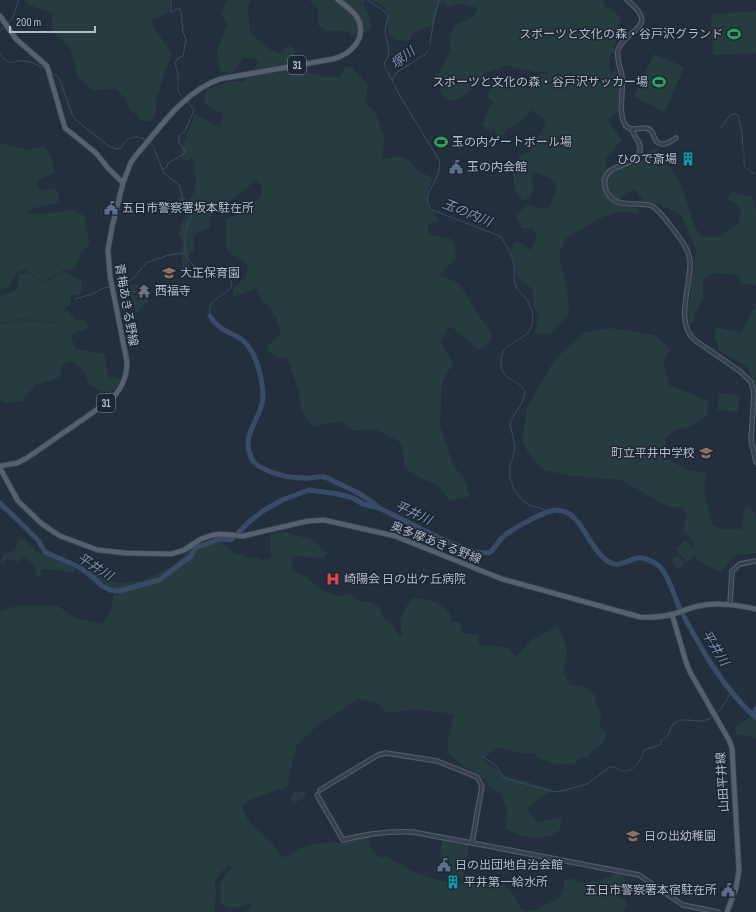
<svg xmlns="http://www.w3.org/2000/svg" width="756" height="912" viewBox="0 0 756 912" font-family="'Sofia Sans Condensed','Noto Sans JP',sans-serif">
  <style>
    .green { fill: #263c3f }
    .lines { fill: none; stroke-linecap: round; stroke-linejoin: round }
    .stream { stroke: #394c67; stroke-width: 1 }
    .river { stroke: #394c67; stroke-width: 5 }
    .minor-casing { stroke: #565f6c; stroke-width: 5.5 }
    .major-casing { stroke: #414a57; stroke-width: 6 }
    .minor { stroke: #38414e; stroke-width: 3.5 }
    .major { stroke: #56606e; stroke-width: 4.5 }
    .labels { text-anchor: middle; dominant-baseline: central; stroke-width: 3; stroke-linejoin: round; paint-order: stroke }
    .shield { fill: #1d2633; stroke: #878f9c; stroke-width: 1 }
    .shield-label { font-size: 11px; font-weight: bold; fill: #b4bcc9 }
    .poi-label { font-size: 12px; fill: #b4bcc9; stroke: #1d2633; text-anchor: start }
    .street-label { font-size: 12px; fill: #b4bcc9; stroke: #1d2633 }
    .water-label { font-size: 13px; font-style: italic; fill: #7c92b1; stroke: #1d2633 }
  </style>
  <rect width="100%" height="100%" fill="#242f3e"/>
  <g class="green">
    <polygon points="25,0 170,0 168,13 152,20 153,26 172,54 165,71 156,101 156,111 151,121 141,121 138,116 128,108 129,105 125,103 126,101 130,104 116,89 92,90 78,77 70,47 51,30 53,14 29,5"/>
    <path d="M227 0H251L248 5 250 33 270 50 281 54 288 45 295 49 296 70 325 77H340L345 67H351L368 85 365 102 375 112 385 141 382 156 383 159 400 156 411 162 417 171 429 176 433 180 428 190 427 206 438 219V221L428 224 429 234 451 239 454 245 456 257 440 275 459 283 475 310 493 335 489 342 479 350 453 328H447L441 342 445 350 453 363 442 382 440 426 453 465 464 479 470 496 460 499 450 500 436 484 421 478 404 468 403 451 400 442 375 429 355 431 340 421 312 427 302 411 298 389 287 357 279 359 267 350 268 346 281 333 276 317 267 305 262 302 257 288 233 297V288L246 277 248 265 240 258 231 255 226 248V219L248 211 249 206 262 196 261 186 256 180 211 217 210 226 194 235V250L189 254 188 264 194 279 185 276 182 261 181 248 183 242 179 234 182 223 189 212 177 199 183 196 189 201C192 197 196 188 196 182 196 175 192 171 195 163L194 159 185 161 180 155 194 115C206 117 207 124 220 126L222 114 206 105 204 98 206 90 232 81 244 82 246 78 252 76 254 69 258 63 255 58H243L232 73 220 71 217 51 227 24 221 14Z"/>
    <path d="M309 0H365L363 4C368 13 375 21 369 31L352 36 347 31H326L318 25V8Z"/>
    <path d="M368 0H604V5L621 17C615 28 620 36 613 47L616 48 614 53 611 52C609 59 608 68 612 74L616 68 619 84 618 112 608 120 622 140 606 158V169L645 159 651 149H658L681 184 694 225 701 237H719L739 223 741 211 737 204 727 199 732 192 752 197 756 211V285L740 284V275L712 273 703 278V298L695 314 694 322 689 324 688 310 696 250 681 215 657 203 644 201 634 189 624 195 618 205 638 209 637 213 619 212 600 218 565 239 559 255 567 287 569 314 550 333 535 334 539 314 534 308 533 290 517 276 511 252 514 242 522 243 530 250 535 244 536 232 532 228H522L515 215 529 204 543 209 549 207 554 197 557 184 547 177 534 172 531 180 534 187 531 193V198L523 201 515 191 512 167 519 157 529 152 540 134 545 124V119L531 110 519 123 507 129 501 138 496 135 494 129 491 132 482 125 491 104H495L487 96 491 88 507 83H522L540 74H548V71L535 72 506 65 484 74 480 82 459 99 451 101 442 95 437 77 450 52V36L456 25 474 16 477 8 460 3 448 7 444 1 439 5 434 24 413 33 408 41C376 43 394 14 383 6 380 3 373 2 368 0Z"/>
    <polygon points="756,11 756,53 713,55 711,14"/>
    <polygon points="654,54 684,67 665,112 634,97"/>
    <polygon points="0,143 27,150 45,146 52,158 54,173 37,181 39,190 53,188 59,194 59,202 34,208 25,213 41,214 74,210 85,216 86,228 90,244 81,253 75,269 65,269 43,282 25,270 17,272 9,286 0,290"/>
    <path d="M63 271 81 280 82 288 79 295H71L70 306H66L63 312 66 309 76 320 84 319 89 328 70 335 76 349 105 354 108 377 121 379 120 386C105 396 103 393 89 384L85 372 74 361 62 365 60 377 35 385 23 401 4 403 0 400V324L22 320 53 323 58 318 53 322 22 319 0 323V296L17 290 19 274 28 273 44 283Z"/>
    <polygon points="135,283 149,299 136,314 128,287"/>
    <polygon points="756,304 756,386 748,368 719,350 715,337 716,327 741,333"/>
    <polygon points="610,328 654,335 670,349 663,361 669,385 709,401 707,415 691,426 675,430 665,439 665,458 688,470 707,473 704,489 710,518 713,526 722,529 741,529 745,508 750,508 756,516 756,553 737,555 733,558 720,573 697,560 696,554 687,562 675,549 685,540 695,550 693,542 683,530 687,516 682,507 668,507 621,480 572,476 543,470 531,457 522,442 527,408 555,359 584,333"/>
    <polygon points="719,393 740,396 738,412 717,410"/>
    <path d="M285 532 313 540 327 553 324 558 292 556 293 562 291 570 306 577 321 590 341 597 345 594 353 596C362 606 369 599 376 605 380 607 381 612 382 615 385 621 391 622 394 626 396 629 397 633 398 635L402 636 400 618 411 599 414 598C427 598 454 606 451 622H460L462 633 478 635 479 645 507 647 516 657 534 638 558 627C568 648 569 649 563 672L570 685 584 686 595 695 596 705 601 713 600 727 607 733 603 744 590 752 588 758 581 757 573 765 557 764 537 758 535 753 526 754 499 748 494 750 482 759 503 775 551 789 549 794 542 796 527 809 538 822 562 817 560 830C556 832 552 835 548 836 535 839 517 837 506 828L507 810 500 793 490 787 479 774 461 765 448 752V741L454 714 416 709 387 713 377 703 357 698 342 710 320 723 297 745 293 757 288 786 252 799 242 805C244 821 260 832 271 842 274 846 277 851 280 856L287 857 302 847 311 844 342 842 352 838 369 836 372 851 381 858 386 856 415 873 438 880 457 884 474 880 503 885 510 890 520 907 527 911 534 910 560 898 564 889V880L572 878 580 883 600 881 614 874H620L625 879C625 885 619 889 618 896L627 903 624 912H242L248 911 253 903 240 907 228 908 221 903 220 885 225 875 235 864 223 870 215 881 216 897 214 912H0V611L21 605 58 606 75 618 101 624C111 617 112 606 114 593L100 588 84 574 90 569 102 577 117 583 142 581 171 567 179 561 189 550 220 541 235 554H242L248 557H255L263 560 271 558 270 543 271 534Z"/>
    <path d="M25 539 36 552 48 555 75 569 74 572C62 572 52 569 41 570V576H37L35 566 26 558 21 559 17 562C12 561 10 558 5 560L4 565 0 561 4 554 15 550 18 540Z"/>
    <polygon points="678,555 685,563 679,569 677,569 672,564 674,563 672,560"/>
    <polygon points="750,717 756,721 756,739 751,736 737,735 735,727"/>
    <polygon points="294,791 306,792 304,798 292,804 291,799"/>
    <polygon points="442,840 469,845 463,879 447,875 449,859 440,857"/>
  </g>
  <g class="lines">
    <g class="stream">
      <path d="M171 0V12H173L175 9H180L181 11 183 31 186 40 183 56 178 58 175 63C176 67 178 72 178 76 179 88 174 90 185 99"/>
      <path d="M367 0 384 11 388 16 385 31 389 50 388 56 384 65 400 96 439 160C444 179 417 195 432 210L500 236C506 244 513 256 514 266 515 272 513 278 515 284 516 289 519 290 522 294 530 303 536 315 531 328 525 342 499 342 501 363 502 380 512 377 520 385 522 387 523 390 525 392L521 405 514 415 510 424 515 446 513 458 510 464V478L514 489 522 500 529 505 545 510 548 512"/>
      <polyline points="7,24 12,19 19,0"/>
      <polyline points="0,31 5,26"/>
      <polyline points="430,44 434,18 439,0"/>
      <path d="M0 53C7 68 13 60 24 61 31 61 39 66 45 69"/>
      <path d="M51 72 59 78 61 83 70 109 75 119 107 145 116 149 121 148C126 137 135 134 146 140"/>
      <polyline points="392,80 397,72 426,54 428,51"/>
      <polyline points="720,129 730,115 735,114 738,115 742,133 743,151"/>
      <path d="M149 141 153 146 164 173 180 186 183 203 190 205 193 209C192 216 188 222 186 229 185 234 185 240 185 245 185 266 197 268 214 273 220 274 228 276 231 281 236 290 215 297 211 304 209 308 210 312 210 316"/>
      <polyline points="744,154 744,165 746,167"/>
      <polyline points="163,169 167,167 168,163 184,154 185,151 179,142 179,136 185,131 194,110 187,101"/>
      <polyline points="748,169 754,174"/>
      <polyline points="113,286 128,282 134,278 146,263 169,255 185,253"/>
      <polyline points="75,299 93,294 103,288 110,287"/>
      <polyline points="716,714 721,709 731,692"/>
      <path d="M482 756 496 766 504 778 555 792 566 790 587 784 610 767H615C628 779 641 763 644 750L660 745 661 740 667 737 673 724C675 723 679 721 682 720 694 719 703 725 713 716"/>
    </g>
    <g class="river">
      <path d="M210 316C218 330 229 331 241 339 256 349 262 378 263 394 264 416 241 433 250 454 251 458 253 462 256 464 268 473 288 478 303 478 310 479 317 476 324 477 328 478 332 480 335 482 351 489 364 495 377 506"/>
      <path d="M0 503 38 540 45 552 79 567 94 578 102 586 110 590 119 591 159 580 191 556 195 548 220 539 231 540 249 522 263 511 282 500 309 490 338 494 353 498 363 504 379 508 448 542 475 552 489 553C495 549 497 542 503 537 510 530 546 510 556 510 565 510 572 515 577 521 587 533 593 550 606 560 618 569 625 561 637 558 644 557 654 562 659 566 669 575 674 597 680 609 701 649 723 688 756 718"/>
      <polyline points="753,715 756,709"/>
    </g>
    <g class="minor-casing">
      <g id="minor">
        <path d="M627 0C662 28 625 29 618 50 616 59 621 69 622 77 624 91 617 114 626 126 633 134 645 123 651 131 653 133 654 137 655 139 661 149 670 142 676 138"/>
        <path d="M632 129C633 137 642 142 640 151 638 168 596 162 606 190 614 210 636 201 652 206 659 209 682 240 686 248 688 251 689 256 690 260 692 285 673 323 696 341L741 372 751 382 754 393 751 440 756 462"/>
        <polyline points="730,604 732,571 740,564 756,561"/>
        <path d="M317 795 343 840C366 834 389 831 413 832L472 843 482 786 477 777 437 761 386 753 378 755 320 790"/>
        <polyline points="472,843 639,875 683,905 718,912"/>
      </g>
    </g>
    <g class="major-casing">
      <g id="major">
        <polyline points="0,16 16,39 47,66 65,128 96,153 108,168 123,183"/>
        <path d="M0 466 17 463 27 458 108 402C121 391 127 379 127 362L110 276 108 250 112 227 123 183 131 162 138 153C162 125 185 91 220 79L333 59C352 54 368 37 357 17 352 10 345 5 338 0"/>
        <path d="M0 468 18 501 42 524 60 536 98 550 126 553 171 554 184 550 201 539 213 535 220 534 243 536 308 521 324 520 395 536 502 579 640 617C652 618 663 617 674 614 682 611 690 608 698 606 718 602 736 605 756 609"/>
        <polyline points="672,614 686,662 690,672 729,740 732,748 739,871 736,888 727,912"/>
      </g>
    </g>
    <use href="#minor" class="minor"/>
    <use href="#major" class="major"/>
  </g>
  <defs>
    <g id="stadium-bare" transform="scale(1.08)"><path d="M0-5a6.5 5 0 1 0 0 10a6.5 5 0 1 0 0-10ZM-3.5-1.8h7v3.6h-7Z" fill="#2e9e5b" stroke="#1d2633" stroke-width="2.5" paint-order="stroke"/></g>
    <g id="building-bare" transform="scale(1.08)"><path d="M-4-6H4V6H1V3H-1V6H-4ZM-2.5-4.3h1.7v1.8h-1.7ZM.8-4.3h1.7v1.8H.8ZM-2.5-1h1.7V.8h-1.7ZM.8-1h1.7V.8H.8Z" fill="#0f9aa8" stroke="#1d2633" stroke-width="2.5" paint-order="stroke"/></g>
    <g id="civic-bare" transform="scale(1.08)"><path d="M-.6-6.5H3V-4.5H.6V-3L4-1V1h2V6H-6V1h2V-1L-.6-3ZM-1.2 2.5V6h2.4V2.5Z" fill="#5c6f8a" stroke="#1d2633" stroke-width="2.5" paint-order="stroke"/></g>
    <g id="school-bare" transform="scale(1.08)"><path d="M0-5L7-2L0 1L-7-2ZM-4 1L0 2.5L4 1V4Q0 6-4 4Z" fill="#8d6e63" stroke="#1d2633" stroke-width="2.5" paint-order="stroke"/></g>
    <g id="temple-bare" transform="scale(1.08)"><path d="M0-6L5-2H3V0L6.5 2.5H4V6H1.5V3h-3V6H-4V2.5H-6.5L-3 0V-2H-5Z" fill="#6b7280" stroke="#1d2633" stroke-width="2.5" paint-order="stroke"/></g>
    <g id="hospital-bare" transform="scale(1.08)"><path d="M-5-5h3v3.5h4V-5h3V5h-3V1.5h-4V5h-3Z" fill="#e0444e" stroke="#1d2633" stroke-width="2.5" paint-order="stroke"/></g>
  </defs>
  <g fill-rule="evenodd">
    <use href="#stadium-bare" x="734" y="34"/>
    <use href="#stadium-bare" x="659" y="82"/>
    <use href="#stadium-bare" x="441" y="142"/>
    <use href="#building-bare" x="688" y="159"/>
    <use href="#civic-bare" x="456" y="167"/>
    <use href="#civic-bare" x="111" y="208"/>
    <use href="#school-bare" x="169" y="273"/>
    <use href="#temple-bare" x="144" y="291"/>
    <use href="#school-bare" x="706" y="453"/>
    <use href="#hospital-bare" x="333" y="579"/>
    <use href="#school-bare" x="633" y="836"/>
    <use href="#civic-bare" x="444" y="865"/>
    <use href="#building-bare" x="453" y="882"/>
    <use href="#civic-bare" x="728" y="890"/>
  </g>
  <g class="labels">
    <g class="shield">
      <rect x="288" y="56" width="18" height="18" rx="3"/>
      <rect x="97" y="394" width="18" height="18" rx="3"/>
    </g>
    <g class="shield-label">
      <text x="297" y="65">31</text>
      <text x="106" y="403">31</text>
    </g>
    <g class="poi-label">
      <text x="723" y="34" text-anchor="end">スポーツと文化の森・谷戸沢グランド</text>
      <text x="648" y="82" text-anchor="end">スポーツと文化の森・谷戸沢サッカー場</text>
      <text x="452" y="142">玉の内ゲートボール場</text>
      <text x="677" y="159" text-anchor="end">ひので斎場</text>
      <text x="467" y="167">玉の内会館</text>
      <text x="122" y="208">五日市警察署坂本駐在所</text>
      <text x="180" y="273">大正保育園</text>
      <text x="155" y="291">西福寺</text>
      <text x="695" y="453" text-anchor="end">町立平井中学校</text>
      <text x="344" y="579">崎陽会 日の出ケ丘病院</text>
      <text x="644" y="836">日の出幼稚園</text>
      <text x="455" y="865">日の出団地自治会館</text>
      <text x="464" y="882">平井第一給水所</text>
      <text x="717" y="890" text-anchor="end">五日市警察署本宿駐在所</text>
    </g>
    <g class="street-label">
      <text transform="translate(126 305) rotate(80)">青梅あきる野線</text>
      <text transform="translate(436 543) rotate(21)">奥多摩あきる野線</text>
      <text transform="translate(723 782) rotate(-94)">山田平井線</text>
    </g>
    <g class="water-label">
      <text transform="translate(403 58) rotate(-38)">塚川</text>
      <text transform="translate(467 213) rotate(22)">玉の内川</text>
      <text transform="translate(413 513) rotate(25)">平井川</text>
      <text transform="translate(95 567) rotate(32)">平井川</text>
      <text transform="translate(715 648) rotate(58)">平井川</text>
    </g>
  </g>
  <path d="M10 26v6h85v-6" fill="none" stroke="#b4bcc9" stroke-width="2"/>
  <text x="16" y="26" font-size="12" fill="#b4bcc9" stroke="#1d2633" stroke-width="3" paint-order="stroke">200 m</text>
</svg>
